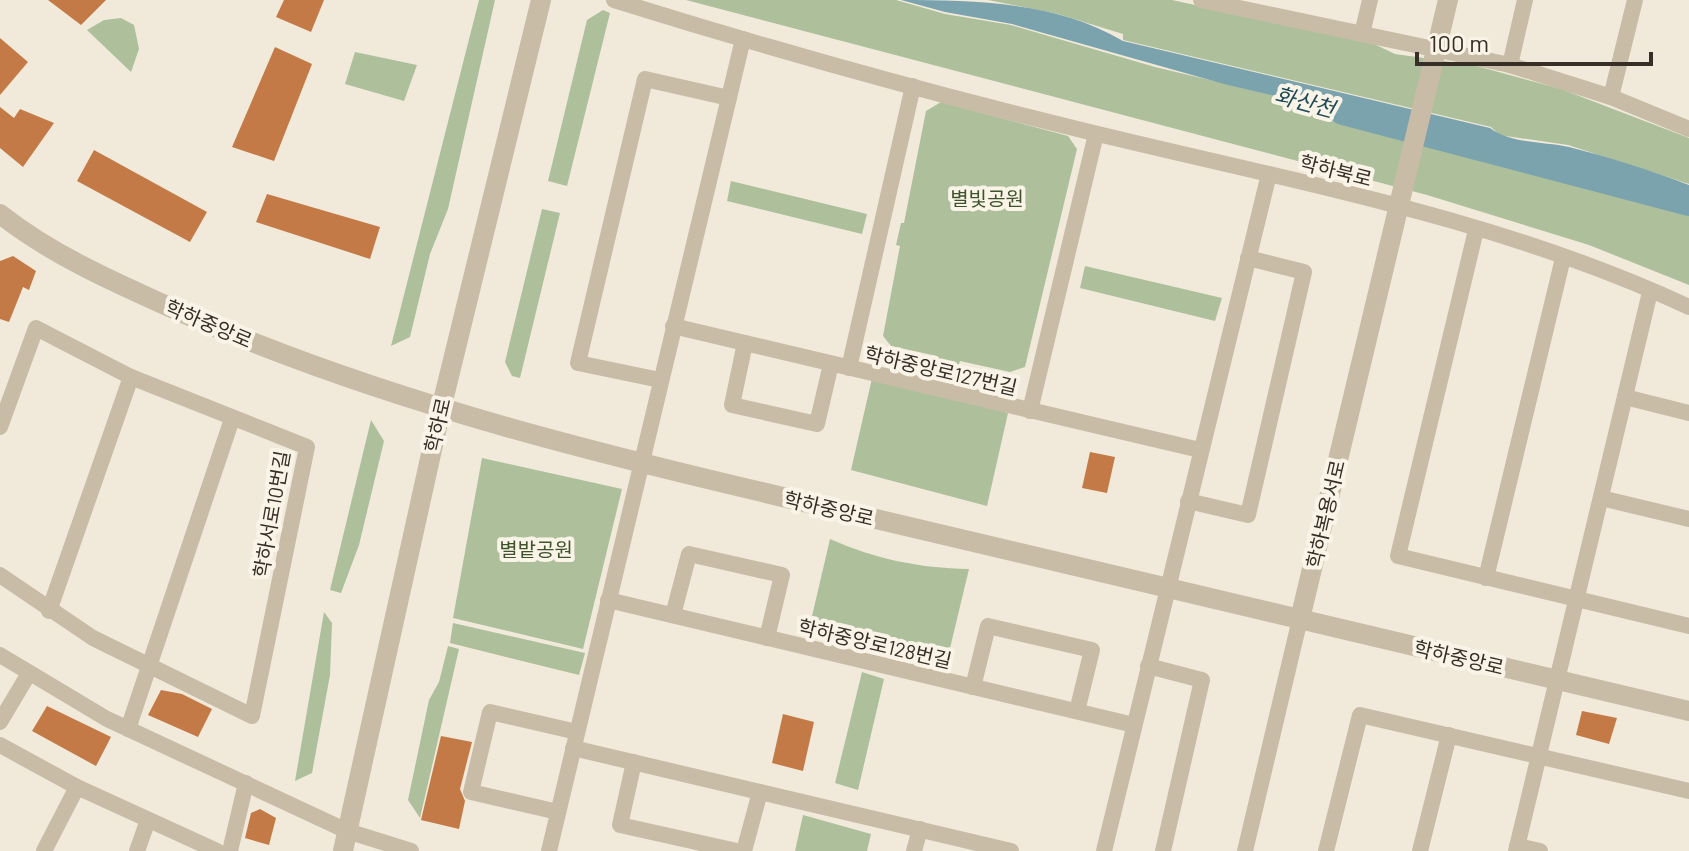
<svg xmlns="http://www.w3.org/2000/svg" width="1689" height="851" viewBox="0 0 1689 851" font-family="Barlow,'Noto Sans KR',sans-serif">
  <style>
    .green { fill: #adc09b }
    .water { fill: #7aa3ae }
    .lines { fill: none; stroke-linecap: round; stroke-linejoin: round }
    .river { stroke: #7aa3ae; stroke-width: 28 }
    .building { fill: #c47a46 }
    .minor { stroke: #c9bca7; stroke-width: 16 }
    .tertiary { stroke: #c9bca7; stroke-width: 20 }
    .labels { text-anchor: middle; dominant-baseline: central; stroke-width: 8; stroke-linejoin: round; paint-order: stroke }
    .street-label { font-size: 20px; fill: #362e27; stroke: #f9f4e7 }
    .park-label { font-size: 20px; fill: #3e532b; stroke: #f9f4e7 }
    .water-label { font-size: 22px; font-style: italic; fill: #1e4956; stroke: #f9f4e7 }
  </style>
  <rect width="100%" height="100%" fill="#f1eadb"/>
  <g class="green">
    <polygon points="479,0 495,0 448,209 430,254 410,337 391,346"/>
    <polygon points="686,0 896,0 945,14 1011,25 1155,67 1446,136 1689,202 1689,285 1589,245 1427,195"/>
    <polygon points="988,0 1172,0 1374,44 1395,54 1473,65 1561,89 1689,138 1689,184 1568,145 1499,135 1491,127 1123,40 1123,34 1058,14"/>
    <polygon points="603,10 610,13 567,186 548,181 587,20"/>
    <polygon points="121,18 134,25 139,49 131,72 87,30 104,20"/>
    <polygon points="355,52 417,65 404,101 345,84"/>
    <polygon points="941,102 1068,136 1077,149 1025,367 1010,372 960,361 958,367 936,361 937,356 891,346 883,336 900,246 896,245 901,223 904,223 926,111"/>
    <polygon points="731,181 867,214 862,234 727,201"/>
    <polygon points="542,209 560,213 520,378 512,376 505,362"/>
    <polygon points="1085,266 1222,298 1215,321 1080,288"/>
    <polygon points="873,374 1008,413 987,506 851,470"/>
    <polygon points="371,420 384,441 359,545 341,593 330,590"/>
    <polygon points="482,458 622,489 583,649 453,618"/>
    <path d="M830 539C875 559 919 568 969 569L946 665 809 629Z"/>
    <polygon points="324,612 332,623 330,675 312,773 295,781"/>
    <polygon points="453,623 585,653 579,675 450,643"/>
    <polygon points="448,646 459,649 420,818 408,800 429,700 439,682"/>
    <polygon points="862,672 884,679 858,790 835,783"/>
    <polygon points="803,815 871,834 867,851 795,851"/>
  </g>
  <path class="water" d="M901 0C975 0 1058 2 1123 41L1490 128C1511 144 1544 141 1569 147 1609 157 1650 170 1689 185V201L1444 135 1224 84 1012 24 945 12Z"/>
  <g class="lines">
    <polyline class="river" points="1343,111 1689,202"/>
  </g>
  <g class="building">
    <polygon points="48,0 106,0 81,25"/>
    <polygon points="284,0 324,0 311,32 276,17"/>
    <polygon points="0,38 28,62 0,95"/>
    <polygon points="275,47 312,64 274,161 232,147"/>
    <polygon points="0,107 14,118 20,109 54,123 23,167 0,148"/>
    <polygon points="94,150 207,212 190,242 77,181"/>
    <polygon points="267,194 380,227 370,259 256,222"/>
    <polygon points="13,256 36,271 29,290 23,287 9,322 0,319 0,261"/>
    <polygon points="1090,452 1115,457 1107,493 1082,488"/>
    <polygon points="161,690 182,694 212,709 198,737 148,715"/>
    <polygon points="47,706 111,737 96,766 32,731"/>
    <polygon points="1582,711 1617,718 1609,744 1576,735"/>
    <polygon points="783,714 814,722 803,771 772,763"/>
    <polygon points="441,736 472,742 460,789 465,801 459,829 421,820"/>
    <polygon points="260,809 276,818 269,845 245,838 251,813"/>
  </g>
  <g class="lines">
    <g class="minor">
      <path d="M614 0C774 50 935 95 1098 134 1296 182 1503 220 1689 307"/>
      <polyline points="1201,0 1510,65 1611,97 1689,129"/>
      <polyline points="1362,34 1370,0"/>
      <polyline points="1510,65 1525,0"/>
      <polyline points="1611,97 1635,0"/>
      <polyline points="1476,230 1398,556 1689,626"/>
      <polyline points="673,326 1200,450"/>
      <polyline points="745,343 732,405 817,424 831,364"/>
      <polyline points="849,368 913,86"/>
      <polyline points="660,380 578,363 645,79 729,98"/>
      <polyline points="1625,397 1689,413"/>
      <polyline points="1030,411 1096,134"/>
      <polyline points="0,427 36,328 131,377 307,447 252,716 93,638 0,575"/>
      <polyline points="1601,498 1689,519"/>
      <polyline points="1188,501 1248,515 1304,272 1248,258"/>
      <polyline points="1486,578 1563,258"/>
      <polyline points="608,600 1134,725"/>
      <polyline points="49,611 131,377"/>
      <polyline points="673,615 689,554 782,575 767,638"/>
      <polyline points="0,655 107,719 347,831 411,851"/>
      <polyline points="1148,666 1202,680 1163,851"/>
      <polyline points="973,687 988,626 1092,650 1077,711"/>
      <polyline points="0,722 28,675"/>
      <polyline points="128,729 232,419"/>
      <polyline points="0,745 77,787 217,851"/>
      <polyline points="573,748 1011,851"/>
      <polyline points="634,762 620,825 737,851"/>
      <polyline points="558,812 471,792 490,712 577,732"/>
      <polyline points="1517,846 1540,851"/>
      <polyline points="44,851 77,787"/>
      <polyline points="137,851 148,820"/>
      <polyline points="230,851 246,783"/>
      <polyline points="549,851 743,39"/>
      <polyline points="744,851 760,792"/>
      <polyline points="914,851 920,829"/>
      <polyline points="1104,851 1269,174"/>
      <polyline points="1245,851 1300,619"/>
      <polyline points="1326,851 1360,715 1689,791"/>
      <polyline points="1420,851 1449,735"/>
      <polyline points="1516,851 1650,292"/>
    </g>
    <g class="tertiary">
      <path d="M0 214C56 258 123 286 187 315 404 410 630 461 859 515 1136 580 1412 646 1689 711"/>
      <polyline points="1300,619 1448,0"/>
      <polyline points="343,851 441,409 541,0"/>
    </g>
  </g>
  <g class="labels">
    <g class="street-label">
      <text transform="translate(1336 170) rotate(14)">학하북로</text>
      <text transform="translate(209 323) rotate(23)">학하중앙로</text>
      <text transform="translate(941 370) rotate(13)">학하중앙로127번길</text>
      <text transform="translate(437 425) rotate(-77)">학하로</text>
      <text transform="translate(829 508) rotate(13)">학하중앙로</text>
      <text transform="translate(271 514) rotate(-80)">학하서로10번길</text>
      <text transform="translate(1325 514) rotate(-77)">학하복용서로</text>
      <text transform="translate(875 643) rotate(13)">학하중앙로128번길</text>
      <text transform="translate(1459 657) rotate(13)">학하중앙로</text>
    </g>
    <g class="park-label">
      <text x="987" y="198">별빛공원</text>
      <text x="536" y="549">별밭공원</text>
    </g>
    <g class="water-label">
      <text transform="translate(1305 101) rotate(15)">화산천</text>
    </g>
  </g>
  <path d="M1417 52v12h234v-12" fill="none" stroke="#362e27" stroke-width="4"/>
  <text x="1429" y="52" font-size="24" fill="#362e27" stroke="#f9f4e7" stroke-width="6" paint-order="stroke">100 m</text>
</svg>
